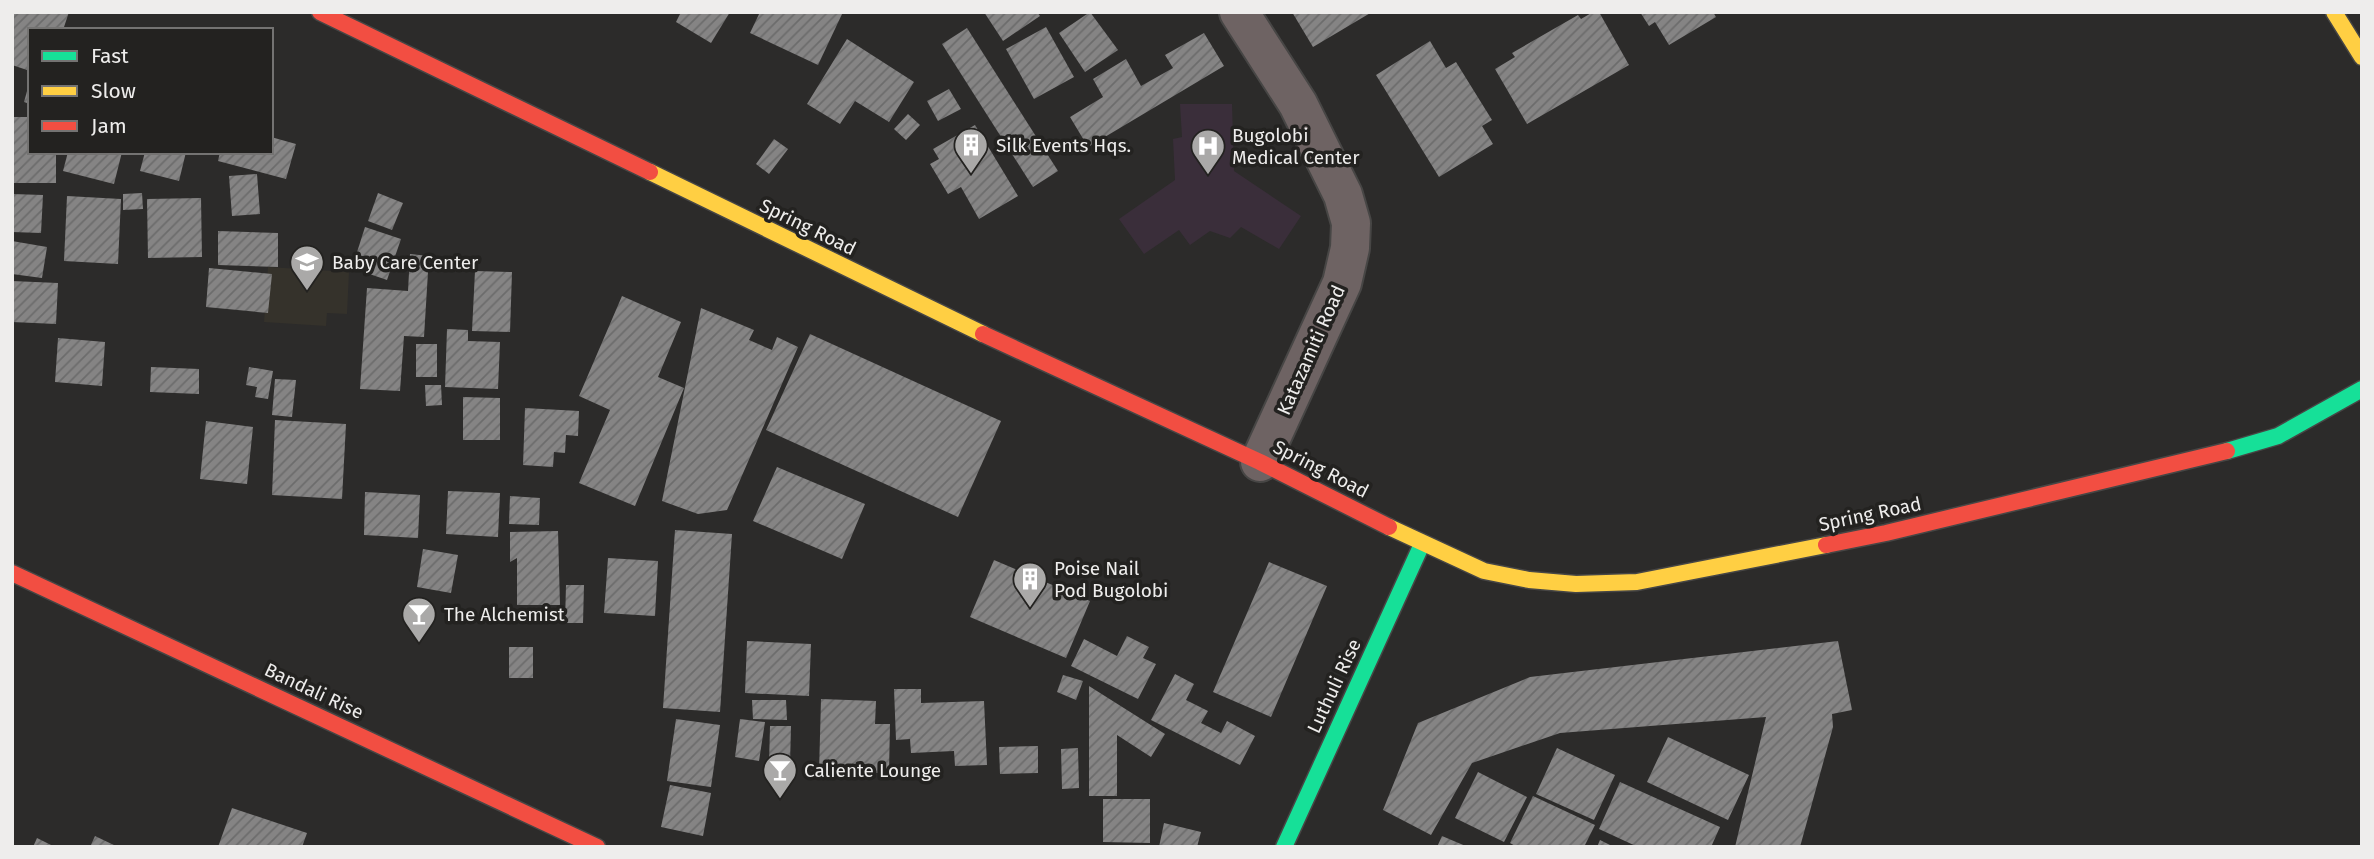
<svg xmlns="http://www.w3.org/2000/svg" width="2374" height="859" viewBox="0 0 2374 859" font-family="'Fira Sans',sans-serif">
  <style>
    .built { fill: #35322b }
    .medical { fill: #3a2e3a }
    .building { fill: url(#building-hatch) }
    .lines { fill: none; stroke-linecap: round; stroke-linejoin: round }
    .street-casing { stroke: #474645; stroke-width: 42 }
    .fast-casing { stroke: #474645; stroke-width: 19 }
    .slow-casing { stroke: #474645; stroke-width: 19 }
    .jam-casing { stroke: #474645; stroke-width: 19 }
    .street { stroke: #6e6363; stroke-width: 38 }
    .fast { stroke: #16e098; stroke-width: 16 }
    .slow { stroke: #ffcf43; stroke-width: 16 }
    .jam { stroke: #f24e42; stroke-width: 16 }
    .labels { text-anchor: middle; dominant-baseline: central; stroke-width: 7; stroke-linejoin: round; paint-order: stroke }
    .poi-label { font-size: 19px; fill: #eeedec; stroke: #232220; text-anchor: start }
    .street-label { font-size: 19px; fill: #eeedec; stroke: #232220 }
  </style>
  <defs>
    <pattern id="building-hatch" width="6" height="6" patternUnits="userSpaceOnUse" patternTransform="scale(1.75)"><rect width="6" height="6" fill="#858484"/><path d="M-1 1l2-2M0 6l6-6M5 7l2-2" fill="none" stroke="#6c6c6c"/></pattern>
  </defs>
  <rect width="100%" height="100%" fill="#2c2b2a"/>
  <polygon class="built" points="268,267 349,272 347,314 327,313 326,326 264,322"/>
  <polygon class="medical" points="1180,104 1232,104 1234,171 1301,216 1279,249 1241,227 1230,238 1210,231 1190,245 1179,230 1144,254 1119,219 1175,180 1173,139 1182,137"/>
  <g class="building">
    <polygon points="12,12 69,12 63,30 30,30 30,71 12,65"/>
    <polygon points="681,12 730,12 711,43 676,22"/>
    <polygon points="760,12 843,12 818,65 750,33"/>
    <polygon points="984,12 1037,12 1040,16 1003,41"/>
    <polygon points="1090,12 1118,50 1085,72 1059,33"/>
    <polygon points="1292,12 1372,12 1313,47"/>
    <polygon points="1593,12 1599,12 1629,65 1527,124 1495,69 1515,57 1512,53 1578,15 1581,19"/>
    <polygon points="1640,12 1713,12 1716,17 1669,45 1655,22 1649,26"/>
    <polygon points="1046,27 1074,77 1034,99 1006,49"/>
    <polygon points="967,28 1058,171 1033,187 942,44"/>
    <polygon points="1204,33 1224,66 1088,147 1070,117 1103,97 1093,79 1126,59 1141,86 1173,68 1165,55"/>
    <polygon points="847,39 914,82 889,122 855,101 840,124 807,104"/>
    <polygon points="1430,41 1446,68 1456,62 1492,120 1482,126 1493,144 1439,177 1376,75"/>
    <polygon points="29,84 30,84 30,104 24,102"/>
    <polygon points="949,89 961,109 938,121 927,101"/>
    <polygon points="908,114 920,125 906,140 894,129"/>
    <polygon points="12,117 30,117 30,152 56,152 56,183 12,183"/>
    <polygon points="975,125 1018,196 979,219 961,187 948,194 930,164 939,159 933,149"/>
    <polygon points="271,137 296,144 286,179 218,161 220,152 271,152"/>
    <polygon points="774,139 788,149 769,174 756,164"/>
    <polygon points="68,152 122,152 114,184 63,171"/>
    <polygon points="145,152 186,152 179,181 140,171"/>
    <polygon points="257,174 260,214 232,216 229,176"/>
    <polygon points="142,193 143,209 123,210 123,194"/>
    <polygon points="378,193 403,203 392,230 368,221"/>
    <polygon points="12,194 43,195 41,233 12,232"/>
    <polygon points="67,196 121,199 118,264 64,261"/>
    <polygon points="201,198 202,257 148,258 147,199"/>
    <polygon points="365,227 401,239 387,280 352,268"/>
    <polygon points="218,231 278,233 278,267 218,265"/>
    <polygon points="12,241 47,247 42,278 12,274"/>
    <polygon points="410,254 429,256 424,337 404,336 400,391 360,389 367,288 408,291"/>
    <polygon points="209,268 272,274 268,313 206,307"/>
    <polygon points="475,271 512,272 510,332 472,331"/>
    <polygon points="12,281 58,283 56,324 12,322"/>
    <polygon points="622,296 681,322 658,377 684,388 635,506 579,483 610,410 579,396"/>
    <polygon points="701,308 754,330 749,340 772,350 777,337 798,347 727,510 698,514 662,501"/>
    <polygon points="447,329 468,330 468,341 500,342 498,389 445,387"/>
    <polygon points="810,334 1001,421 958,517 766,430"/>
    <polygon points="58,338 105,342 102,386 55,382"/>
    <rect x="416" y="344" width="21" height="33"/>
    <polygon points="151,367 199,369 199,394 150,392"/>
    <polygon points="249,367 273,371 268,399 255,397 257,387 246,385"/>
    <polygon points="275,379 296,380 292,417 272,415"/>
    <polygon points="425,385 441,385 442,405 426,406"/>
    <polygon points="463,397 500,398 500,440 463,440"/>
    <polygon points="525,408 579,411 578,436 566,435 565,453 554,452 553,467 523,465"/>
    <polygon points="275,420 346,424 342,499 272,495"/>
    <polygon points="206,421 253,427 247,484 200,479"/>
    <polygon points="777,467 865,504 842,559 753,521"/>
    <polygon points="448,491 500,493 498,537 446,534"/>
    <polygon points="365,492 420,495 418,538 364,535"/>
    <polygon points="510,496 540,498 539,525 509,524"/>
    <polygon points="675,530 732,534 720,712 663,708"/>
    <polygon points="558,531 560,605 517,605 517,558 510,562 510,532"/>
    <polygon points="423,549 458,555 451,593 417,587"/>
    <polygon points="608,558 658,561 655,616 604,613"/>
    <polygon points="994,560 1090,601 1066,658 970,617"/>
    <polygon points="1269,562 1327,586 1271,717 1213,692"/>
    <polygon points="566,585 584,585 583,623 565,623"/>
    <polygon points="1127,636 1149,647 1143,658 1156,664 1138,699 1071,666 1084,639 1117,656"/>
    <polygon points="747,641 811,644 809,696 745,693"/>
    <polygon points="1838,641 1852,710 1832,714 1833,727 1800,847 1735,847 1766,717 1560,733 1472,763 1431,835 1383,810 1418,723 1530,677"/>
    <rect x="509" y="647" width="24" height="31"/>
    <polygon points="1175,674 1194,684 1186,700 1208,711 1201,723 1221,733 1227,721 1255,736 1240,765 1151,720"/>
    <polygon points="1063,675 1083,681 1076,700 1057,692"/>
    <polygon points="1089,686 1165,734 1151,757 1117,735 1117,796 1089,796"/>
    <polygon points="894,689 921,689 921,703 984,701 987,765 955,766 954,751 911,753 910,739 896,740"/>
    <polygon points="821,699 876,701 875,724 890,724 889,773 819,772"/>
    <polygon points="752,700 786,700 787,720 753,719"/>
    <polygon points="676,719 720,725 711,787 667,781"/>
    <polygon points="740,719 765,722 759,761 735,757"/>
    <polygon points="770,726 791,726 790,765 769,765"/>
    <polygon points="1668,737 1749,775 1728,820 1647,782"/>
    <polygon points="1038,746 1038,773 1000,774 999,747"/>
    <polygon points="1078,748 1079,788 1062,789 1061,749"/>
    <polygon points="1557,748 1615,775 1594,820 1536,794"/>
    <polygon points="1478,772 1527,797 1504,842 1455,818"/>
    <polygon points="1620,782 1720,827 1711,847 1638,847 1599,829"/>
    <polygon points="670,785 711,793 703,836 661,827"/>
    <polygon points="1533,796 1595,825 1584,847 1517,847 1510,843"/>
    <polygon points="1103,799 1150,799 1150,843 1103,842"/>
    <polygon points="232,808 307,833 302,847 218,847"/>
    <polygon points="1164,823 1201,832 1197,847 1159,847"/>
    <polygon points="95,836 118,847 90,847"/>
    <polygon points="1442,836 1468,847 1437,847"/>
    <polygon points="37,838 55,847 33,847"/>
    <polygon points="1600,840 1614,847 1597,847"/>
  </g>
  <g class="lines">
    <g class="street-casing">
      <polyline id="street" points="1239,12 1298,104 1343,195 1351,223 1350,248 1342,283 1260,462"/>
    </g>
    <g class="fast-casing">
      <g id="fast">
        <polyline points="2227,451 2278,436 2362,389"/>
        <polyline points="1284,847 1422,544"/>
      </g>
    </g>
    <g class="slow-casing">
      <g id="slow">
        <polyline points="2334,12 2362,57"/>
        <polyline points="650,172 983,334"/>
        <polyline points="1389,527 1484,571 1529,580 1576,584 1637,582 1826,545"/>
      </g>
    </g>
    <g class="jam-casing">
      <g id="jam">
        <polyline points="320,12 650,172"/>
        <polyline points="983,334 1260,462 1389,527"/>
        <polyline points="1826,545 1886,533 2227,451"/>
        <polyline points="12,573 597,847"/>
      </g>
    </g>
    <use href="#street" class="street"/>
    <use href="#fast" class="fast"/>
    <use href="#slow" class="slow"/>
    <use href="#jam" class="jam"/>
  </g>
  <defs>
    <g id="building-pin" transform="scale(1.75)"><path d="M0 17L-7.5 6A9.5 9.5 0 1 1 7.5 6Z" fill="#aaa9a8" stroke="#232220"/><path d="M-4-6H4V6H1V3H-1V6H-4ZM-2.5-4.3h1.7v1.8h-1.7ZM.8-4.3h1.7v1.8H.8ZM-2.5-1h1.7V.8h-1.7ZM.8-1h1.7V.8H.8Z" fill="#fff"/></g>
    <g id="hospital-pin" transform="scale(1.75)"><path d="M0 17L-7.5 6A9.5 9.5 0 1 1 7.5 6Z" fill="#aaa9a8" stroke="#232220"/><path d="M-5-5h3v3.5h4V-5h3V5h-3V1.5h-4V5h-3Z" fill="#fff"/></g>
    <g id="school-pin" transform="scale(1.75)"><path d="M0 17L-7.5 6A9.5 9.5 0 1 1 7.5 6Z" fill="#aaa9a8" stroke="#232220"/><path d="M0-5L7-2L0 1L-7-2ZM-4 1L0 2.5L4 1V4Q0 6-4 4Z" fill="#fff"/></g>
    <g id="bar-pin" transform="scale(1.75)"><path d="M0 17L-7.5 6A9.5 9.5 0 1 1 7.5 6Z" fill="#aaa9a8" stroke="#232220"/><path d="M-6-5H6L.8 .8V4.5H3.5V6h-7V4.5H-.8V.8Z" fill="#fff"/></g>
  </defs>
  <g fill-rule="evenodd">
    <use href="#building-pin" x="971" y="145"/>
    <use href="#hospital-pin" x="1208" y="146"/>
    <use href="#school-pin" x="307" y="262"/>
    <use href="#building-pin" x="1030" y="579"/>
    <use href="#bar-pin" x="419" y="614"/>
    <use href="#bar-pin" x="780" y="770"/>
  </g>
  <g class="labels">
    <g class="poi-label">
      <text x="1232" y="135">Bugolobi<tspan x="1232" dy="22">Medical Center</tspan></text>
      <text x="996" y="145">Silk Events Hqs.</text>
      <text x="332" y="262">Baby Care Center</text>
      <text x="1054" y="568">Poise Nail<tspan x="1054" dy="22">Pod Bugolobi</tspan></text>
      <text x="444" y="614">The Alchemist</text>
      <text x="804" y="770">Caliente Lounge</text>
    </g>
    <g class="street-label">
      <text transform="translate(808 227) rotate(26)">Spring Road</text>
      <text transform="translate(1311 350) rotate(-66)">Katazamiti Road</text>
      <text transform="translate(1321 469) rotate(27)">Spring Road</text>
      <text transform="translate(1870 514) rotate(-12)">Spring Road</text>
      <text transform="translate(1334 686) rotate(-65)">Luthuli Rise</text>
      <text transform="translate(314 691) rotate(25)">Bandali Rise</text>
    </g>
  </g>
  <rect width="2374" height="859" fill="none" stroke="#eeedec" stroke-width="28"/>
  <rect x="28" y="28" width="245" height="126" fill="#232220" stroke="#747372" stroke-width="2"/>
  <rect x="42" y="51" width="35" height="10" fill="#16e098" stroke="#747372" stroke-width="2"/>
  <text x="91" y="63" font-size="21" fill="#eeedec">Fast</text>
  <rect x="42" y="86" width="35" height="10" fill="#ffcf43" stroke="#747372" stroke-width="2"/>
  <text x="91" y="98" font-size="21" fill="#eeedec">Slow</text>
  <rect x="42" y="121" width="35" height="10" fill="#f24e42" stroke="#747372" stroke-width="2"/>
  <text x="91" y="133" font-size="21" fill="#eeedec">Jam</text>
</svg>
